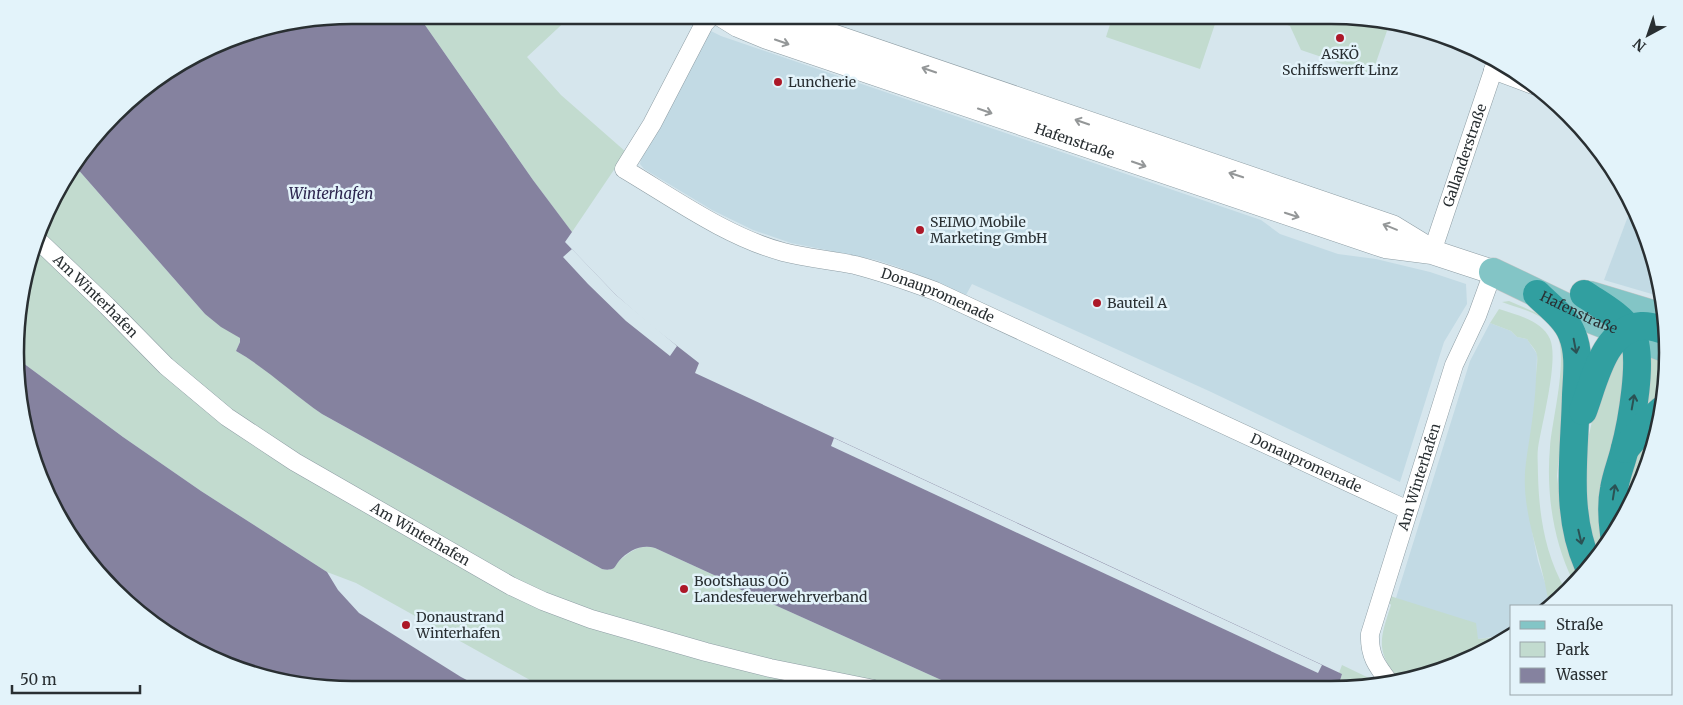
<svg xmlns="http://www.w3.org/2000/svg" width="1683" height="705" viewBox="0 0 1683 705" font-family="Merriweather,serif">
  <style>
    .built { fill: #c2dae4 }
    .green { fill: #c2dbcf }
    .water { fill: #85829f }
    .pier { fill: #d6e6ed }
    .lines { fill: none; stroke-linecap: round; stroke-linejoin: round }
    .minor-casing { stroke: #8e9da4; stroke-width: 19 }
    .secondary-casing { stroke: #8e9da4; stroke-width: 25 }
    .primary-casing { stroke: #c3c5c6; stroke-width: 29 }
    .motorway-casing { stroke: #c3c5c6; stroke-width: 29 }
    .minor { stroke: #fff; stroke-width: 18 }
    .secondary { stroke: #fff; stroke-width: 24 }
    .primary { stroke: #83c5c6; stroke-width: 28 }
    .motorway { stroke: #319fa0; stroke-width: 28 }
    .oneway { stroke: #949798 }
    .oneway2 { stroke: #2b5153 }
    .poi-dot { fill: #ac1828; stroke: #e3f3fa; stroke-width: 2 }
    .labels { text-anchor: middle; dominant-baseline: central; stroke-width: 5; stroke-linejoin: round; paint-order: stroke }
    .poi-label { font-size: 14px; fill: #292f32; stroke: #e3f3fa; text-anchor: start }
    .street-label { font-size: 14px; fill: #292f32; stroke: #e3f3fa }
    .water-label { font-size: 15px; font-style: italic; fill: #2c254e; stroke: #e3f3fa }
    .rim { fill: none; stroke: #292f32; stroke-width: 2.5 }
  </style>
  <rect width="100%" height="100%" fill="#d6e6ed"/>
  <g class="built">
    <polygon points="709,30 721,36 1261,220 1280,234 1338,254 1376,259 1430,272 1466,284 1467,304 1444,342 1400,482 1209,391 972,284 966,295 898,267 876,260 791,243 753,230 712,210 644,169 640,164 641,159 659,130"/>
    <polygon points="1633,203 1657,265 1662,297 1604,280"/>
    <polygon points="1490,323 1511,331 1517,337 1527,339 1537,354 1536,390 1531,441 1526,464 1532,531 1538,561 1547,589 1549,606 1512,606 1512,634 1478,639 1396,598 1470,361"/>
  </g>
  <g class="green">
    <polygon points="418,15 572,15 527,57 561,95 626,152 572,232 533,180"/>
    <polygon points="1113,15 1218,15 1200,69 1106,37"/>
    <polygon points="1259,15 1331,15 1389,25 1372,74 1301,50 1290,26"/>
    <path d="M75 166 205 314 240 338V342L236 351C267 368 293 394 322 414L602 569 609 570C622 559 636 542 655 548L738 586 737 588 959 688 546 689 356 583 327 572 201 491 123 437 19 360 21 287 60 184Z"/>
    <path d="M1509 301 1553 320 1561 330 1569 350 1557 476 1563 526 1579 574 1573 581C1553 541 1546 492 1550 447 1552 418 1570 355 1555 330 1545 314 1518 308 1502 302Z"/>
    <path d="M1499 309C1516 315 1542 320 1550 339 1559 359 1542 423 1538 448 1537 457 1538 466 1538 475 1539 515 1545 554 1565 589L1549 606C1543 559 1519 511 1526 462 1530 434 1535 407 1536 378 1536 371 1538 362 1537 355 1536 350 1530 344 1527 339L1517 337 1511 331 1490 323Z"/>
    <polygon points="1628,349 1602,522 1606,545 1597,556 1590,536 1583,488 1588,439 1601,382 1611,357"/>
    <polygon points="1644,354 1666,360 1665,399 1650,410 1642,397"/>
    <polygon points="1659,422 1650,461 1628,506 1625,496 1626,466"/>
    <path d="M1390 596 1476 623 1478 639 1509 636 1460 664 1399 681C1375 650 1380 639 1391 605L1387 599Z"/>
    <polygon points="1342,665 1369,678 1378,686 1338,687 1342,674 1339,673"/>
  </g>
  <g class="water">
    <path d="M353 15H418L533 180 572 232 565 242 616 295 649 324 699 363 695 373 1342 674 1338 687 959 688 737 588 738 586 655 548C641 544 628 551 619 561 617 563 616 566 614 568 611 570 606 570 602 569L322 414C293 394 266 368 236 351L240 342V338L221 327 205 314 75 166 130 99 184 60 244 33Z"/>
    <polygon points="19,360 123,437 201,491 327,572 338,590 359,613 461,677 486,690 352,690 244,672 184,645 130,606 60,521 33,461 18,397"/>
  </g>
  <g class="pier">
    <polygon points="572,249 616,295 677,346 670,356 626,321 588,284 563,257"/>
    <polygon points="834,438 1322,665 1318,673 831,446"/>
  </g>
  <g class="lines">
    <g class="minor-casing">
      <g id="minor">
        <path id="s1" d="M712 15 704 24 652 124 624 169C673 198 727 237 783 252 806 258 831 260 855 265 882 272 908 281 935 291L1408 510"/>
        <polyline points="1493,70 1533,85"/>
        <path id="s2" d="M39 241 107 306 166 366 227 417 295 462 511 586 543 601 591 619 706 652 770 668 874 689"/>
        <path id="s3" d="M1432 252 1497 59"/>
        <path id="s4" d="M1390 683C1377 666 1369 656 1370 634L1454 365 1477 316 1493 272"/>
      </g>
    </g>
    <g class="secondary-casing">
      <g id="secondary">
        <path id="s5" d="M722 15 738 25 767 37 1385 246 1432 252 1493 272"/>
        <polyline points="771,15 1392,227 1428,249"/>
      </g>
    </g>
    <g class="primary-casing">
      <g id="primary">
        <path id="s6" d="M1493 272 1593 320 1667 349"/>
        <polyline points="1589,295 1665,318"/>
      </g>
    </g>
    <g class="motorway-casing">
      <g id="motorway">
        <path d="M1537 294C1549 306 1566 318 1572 334 1580 353 1577 375 1576 395 1575 451 1564 511 1588 565"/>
        <path d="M1584 294C1600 305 1620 315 1631 332 1645 354 1631 426 1624 452 1621 464 1616 476 1614 489 1611 504 1612 519 1614 534"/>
        <path d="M1583 411C1594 382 1604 329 1641 326 1650 325 1659 329 1667 331"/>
        <polyline points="1625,449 1646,424 1662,410"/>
      </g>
    </g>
    <use href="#minor" class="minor"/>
    <use href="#secondary" class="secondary"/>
    <use href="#primary" class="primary"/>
    <use href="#motorway" class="motorway"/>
  </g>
  <defs><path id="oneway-shaft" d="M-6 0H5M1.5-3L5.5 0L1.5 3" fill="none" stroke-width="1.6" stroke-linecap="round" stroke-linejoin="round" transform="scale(1.25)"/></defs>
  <g class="oneway">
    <use href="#oneway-shaft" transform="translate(782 42) rotate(19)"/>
    <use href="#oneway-shaft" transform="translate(929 70) rotate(-161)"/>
    <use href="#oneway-shaft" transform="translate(985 111) rotate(19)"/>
    <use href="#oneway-shaft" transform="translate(1082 122) rotate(-161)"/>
    <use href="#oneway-shaft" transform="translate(1139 164) rotate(19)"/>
    <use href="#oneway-shaft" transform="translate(1236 175) rotate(-162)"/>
    <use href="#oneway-shaft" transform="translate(1292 215) rotate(18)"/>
    <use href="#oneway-shaft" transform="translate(1390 227) rotate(-158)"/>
  </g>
  <g class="oneway2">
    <use href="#oneway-shaft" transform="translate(1575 346) rotate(79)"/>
    <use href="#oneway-shaft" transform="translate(1633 402) rotate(-80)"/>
    <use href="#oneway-shaft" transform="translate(1614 492) rotate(-81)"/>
    <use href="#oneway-shaft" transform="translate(1580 537) rotate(77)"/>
  </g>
  <g class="poi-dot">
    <circle cx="1340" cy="38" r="5"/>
    <circle cx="778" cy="82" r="5"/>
    <circle cx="920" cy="230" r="5"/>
    <circle cx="1097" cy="303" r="5"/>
    <circle cx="684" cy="589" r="5"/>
    <circle cx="406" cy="625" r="5"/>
  </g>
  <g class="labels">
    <g class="poi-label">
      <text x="1340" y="54" text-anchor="middle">ASKÖ<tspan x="1340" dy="16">Schiffswerft Linz</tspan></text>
      <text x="788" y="82">Luncherie</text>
      <text x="930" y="222">SEIMO Mobile<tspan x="930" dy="16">Marketing GmbH</tspan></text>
      <text x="1107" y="303">Bauteil A</text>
      <text x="694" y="581">Bootshaus OÖ<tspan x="694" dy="16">Landesfeuerwehrverband</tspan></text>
      <text x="416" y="617">Donaustrand<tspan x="416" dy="16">Winterhafen</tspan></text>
    </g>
    <g class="street-label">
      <text stroke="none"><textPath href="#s5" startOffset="375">Hafenstraße</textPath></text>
      <text stroke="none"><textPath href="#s3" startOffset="102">Gallanderstraße</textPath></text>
      <text stroke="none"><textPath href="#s2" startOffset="79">Am Winterhafen</textPath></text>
      <text stroke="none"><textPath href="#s1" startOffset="519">Donaupromenade</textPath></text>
      <text stroke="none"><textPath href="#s6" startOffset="95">Hafenstraße</textPath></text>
      <text stroke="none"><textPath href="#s1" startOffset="924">Donaupromenade</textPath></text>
      <text stroke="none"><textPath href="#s4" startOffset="219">Am Winterhafen</textPath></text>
      <text stroke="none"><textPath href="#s2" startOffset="484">Am Winterhafen</textPath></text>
    </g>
    <g class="water-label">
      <text x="331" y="193">Winterhafen</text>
    </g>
  </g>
  <path d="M0 0H1683V705H0ZM352 24H1331A328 328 0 0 1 1659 352V353A328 328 0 0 1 1331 681H352A328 328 0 0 1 24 353V352A328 328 0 0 1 352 24Z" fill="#e3f3fa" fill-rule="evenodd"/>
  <path class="rim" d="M352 24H1331A328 328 0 0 1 1659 352V353A328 328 0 0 1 1331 681H352A328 328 0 0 1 24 353V352A328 328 0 0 1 352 24Z"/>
  <rect x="1510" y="605" width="162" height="90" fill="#e3f3fa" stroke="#99a5aa"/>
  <rect x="1520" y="621" width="25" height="8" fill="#83c5c6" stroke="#99a5aa"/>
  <text x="1556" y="630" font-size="15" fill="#292f32">Straße</text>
  <rect x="1520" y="642" width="25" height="15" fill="#c2dbcf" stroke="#99a5aa"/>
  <text x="1556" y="655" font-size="15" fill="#292f32">Park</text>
  <rect x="1520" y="668" width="25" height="15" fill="#85829f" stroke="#99a5aa"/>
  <text x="1556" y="680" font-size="15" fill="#292f32">Wasser</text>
  <g transform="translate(1648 35) rotate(220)" stroke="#e3f3fa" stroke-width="4" paint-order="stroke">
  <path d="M0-4L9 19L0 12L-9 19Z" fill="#292f32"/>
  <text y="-8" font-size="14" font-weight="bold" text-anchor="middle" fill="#292f32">N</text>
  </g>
  <path d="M12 685v8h128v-8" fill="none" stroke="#292f32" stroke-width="2.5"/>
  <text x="20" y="685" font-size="15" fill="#292f32" stroke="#e3f3fa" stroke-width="4" paint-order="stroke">50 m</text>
</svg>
